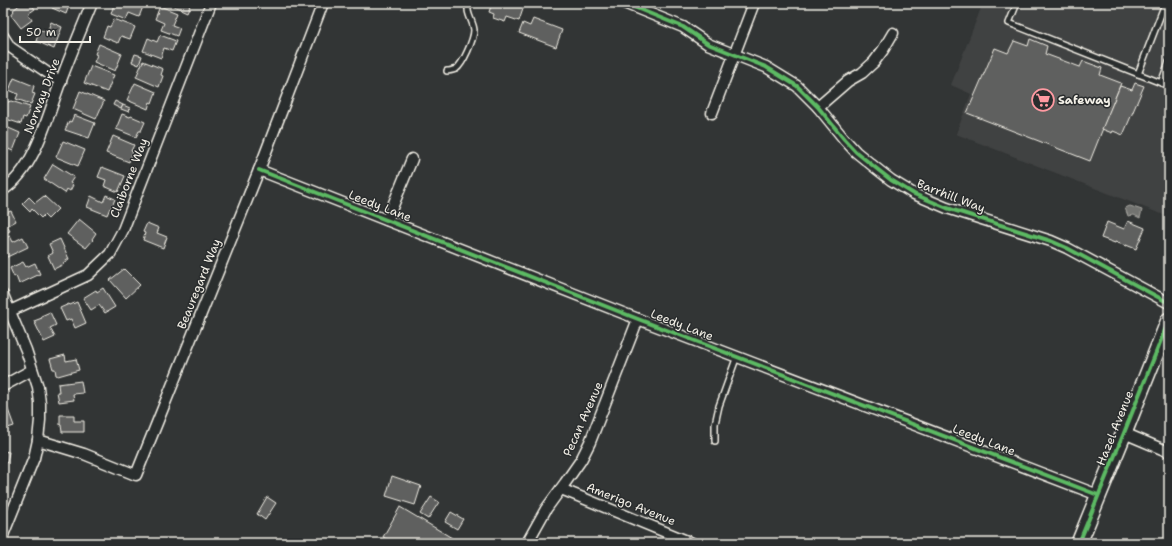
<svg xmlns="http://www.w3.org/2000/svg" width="1172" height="546" viewBox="0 0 1172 546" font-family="'Shantell Sans',sans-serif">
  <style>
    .built { fill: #404242 }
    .water { fill: #727370; stroke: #a6a5a0 }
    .building { fill: #5f605f; stroke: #f4f1e8 }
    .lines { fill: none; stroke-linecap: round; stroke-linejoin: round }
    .lane-casing { stroke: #f4f1e8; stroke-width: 8 }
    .street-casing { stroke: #f4f1e8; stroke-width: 13 }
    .primary-casing { stroke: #f4f1e8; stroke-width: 18 }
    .lane { stroke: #2a2d2e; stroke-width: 5 }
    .street { stroke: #2a2d2e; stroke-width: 10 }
    .primary { stroke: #2a2d2e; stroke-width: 15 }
    .cycleway-casing { stroke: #2a2d2e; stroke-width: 6 }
    .cycleway { stroke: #5cba63; stroke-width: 4 }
    .labels { text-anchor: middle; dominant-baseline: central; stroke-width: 3; stroke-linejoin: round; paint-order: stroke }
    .street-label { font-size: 12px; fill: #f4f1e8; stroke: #2a2d2e }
    .poi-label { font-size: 12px; font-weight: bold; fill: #f4f1e8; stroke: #2a2d2e; text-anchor: start }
  </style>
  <rect width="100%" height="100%" fill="#323535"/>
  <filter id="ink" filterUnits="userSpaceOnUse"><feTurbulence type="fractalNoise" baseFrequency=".025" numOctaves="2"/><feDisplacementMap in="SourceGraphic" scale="8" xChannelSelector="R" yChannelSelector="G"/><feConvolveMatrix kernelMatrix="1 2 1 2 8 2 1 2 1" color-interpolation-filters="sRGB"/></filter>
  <g filter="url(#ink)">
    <polygon class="built" points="983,3 1169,3 1169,217 956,134 971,94 951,85"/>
    <polygon class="water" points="1130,206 1142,210 1140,218 1134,215 1128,216 1125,208"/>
    <g class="building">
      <polygon points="22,3 30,3 35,9 28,14 32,20 21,28 11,15 14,11 13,10"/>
      <polygon points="54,3 70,3 66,14 52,8"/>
      <polygon points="120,3 142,3 144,4 139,17 129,13 126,20 111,14 114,4 118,6"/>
      <polygon points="167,3 191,3 187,12"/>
      <polygon points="492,3 525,3 519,21 507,17 505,22 493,18 494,14 489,12"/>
      <polygon points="160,6 177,13 172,25 180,28 177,36 161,30 164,23 155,19"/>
      <polygon points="114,19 135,27 130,39 121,36 118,43 103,37 107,26 110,27"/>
      <polygon points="533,19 562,30 556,47 519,33 523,23 530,26"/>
      <polygon points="51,22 62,27 54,49 36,41 40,30 47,32"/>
      <polygon points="160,35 176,41 172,51 164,48 161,58 143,51 148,38 157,42"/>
      <polygon points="1030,39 1047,46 1045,54 1080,67 1083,61 1102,68 1100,75 1121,83 1090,161 967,113 995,48 1008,53 1014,41 1028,46"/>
      <polygon points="99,44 122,54 115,71 94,62 97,55 95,54"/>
      <polygon points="135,54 142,56 139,65 132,62"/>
      <polygon points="143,61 163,69 161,75 163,76 159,87 136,77"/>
      <polygon points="91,66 114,75 107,92 84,83"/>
      <polygon points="14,78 34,86 32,93 35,94 31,104 16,99 18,94 9,90"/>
      <polygon points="135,83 156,92 152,103 150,102 148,109 127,100"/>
      <polygon points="1135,83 1144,86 1123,135 1113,131 1112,133 1102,129 1120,86 1132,90"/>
      <polygon points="80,91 104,101 96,119 73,109"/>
      <polygon points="11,101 30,107 26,118 23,117 21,124 3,118 3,105 4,105 5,103"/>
      <polygon points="115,101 123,105 121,109 113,105"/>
      <polygon points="123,105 130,108 129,112 121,109"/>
      <polygon points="122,114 130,117 131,116 145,122 141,131 139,131 136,137 116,129"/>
      <polygon points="74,115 95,123 89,138 65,130 69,121 71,122"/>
      <polygon points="4,126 20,133 13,151 3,147"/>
      <polygon points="113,136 134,145 131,151 133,152 129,162 106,153"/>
      <polygon points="63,141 85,150 78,166 56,157"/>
      <polygon points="53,164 74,177 70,183 73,185 70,191 67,189 65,193 44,179"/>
      <polygon points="102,167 125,176 118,192 104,186 106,180 98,177"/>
      <polygon points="106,195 115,199 111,209 110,208 107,215 87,207 91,196 103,202"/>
      <polygon points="44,196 58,209 48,219 44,215 41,218 32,209 30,212 22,204 29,197 35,203"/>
      <polygon points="11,211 16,221 7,226 10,231 3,234 3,214"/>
      <polygon points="79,219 96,233 92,239 93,240 86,248 67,234"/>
      <polygon points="1128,221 1145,228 1136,249 1126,245 1126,246 1115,242 1115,243 1101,238 1107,222 1124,229"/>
      <polygon points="147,223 159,228 157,233 167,237 163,248 143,240 145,233 143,232"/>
      <polygon points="10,236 13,242 23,237 28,247 5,258 3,253 3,239"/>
      <polygon points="60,239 69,259 63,263 64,264 54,269 48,256 53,253 49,244"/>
      <polygon points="23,262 26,267 35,263 40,274 19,284 16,276 14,277 10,268"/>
      <polygon points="124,269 140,285 126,298 110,280"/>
      <polygon points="103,288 115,307 105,313 99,305 91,310 83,298 96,290 97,292"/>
      <polygon points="77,302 86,323 75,328 71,319 66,321 60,308 69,304 70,305"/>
      <polygon points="50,312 56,325 50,328 55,337 44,342 34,321 42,318 41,316"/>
      <polygon points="65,355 66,361 76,359 79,370 58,376 56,375 55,369 53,369 50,359"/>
      <polygon points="81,381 83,393 73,394 74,400 59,402 57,392 59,392 58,384"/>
      <polygon points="6,404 14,426 5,429 4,428 3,429 3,406"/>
      <polygon points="60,415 74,415 74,421 84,421 84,432 62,432 61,425 60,425"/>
      <polygon points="3,451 9,452 7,463 3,462"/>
      <polygon points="392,476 421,486 415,505 386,496"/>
      <polygon points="267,497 276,503 265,520 257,514"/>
      <polygon points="431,497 439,502 428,519 420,514"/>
      <polygon points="400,507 452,538 449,543 393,543 383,537"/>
      <polygon points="451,512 463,519 457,529 445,522"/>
    </g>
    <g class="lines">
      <g class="lane-casing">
        <g id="lane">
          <polyline points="1017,3 1009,23 1169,86"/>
          <path d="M447 71C450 71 453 70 456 69 463 64 474 39 474 30 473 20 465 13 469 3"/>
          <polyline points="1138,74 1163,9 1167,3"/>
          <polyline points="1161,83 1169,62"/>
          <polyline points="715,441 715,424 719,406 737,356"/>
        </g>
      </g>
      <g class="street-casing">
        <g id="street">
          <polyline points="624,3 683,27 708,44 766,67 797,86 818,107 844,139 856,152 877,169 891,180 914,194 947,208 1051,241 1067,248 1169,303"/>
          <polyline points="3,36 10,47 61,82"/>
          <polyline points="818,107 848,81 862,73 874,62 883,50 893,33"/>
          <polyline points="712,113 754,3"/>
          <polyline points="259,170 638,319 1098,495"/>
          <path d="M3 190C35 169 47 118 60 83 70 56 81 30 92 3"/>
          <polyline points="387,220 412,159"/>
          <polyline points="3,295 26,350 38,387 40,403 40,420 38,440 34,458 3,535"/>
          <polyline points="10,311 88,275 110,254 123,230 211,3"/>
          <polyline points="3,386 32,370"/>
          <polyline points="1124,433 1169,452"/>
          <polyline points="38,440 84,454 136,475 259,170 323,3"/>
          <polyline points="561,489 692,543"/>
          <polyline points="527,543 546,509 565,483 581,460 590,442 638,319"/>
        </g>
      </g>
      <g class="primary-casing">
        <polyline id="primary" points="1079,543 1124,433 1169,320"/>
      </g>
      <use href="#lane" class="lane"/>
      <use href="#street" class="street"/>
      <use href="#primary" class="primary"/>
      <g class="cycleway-casing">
        <g id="cycleway">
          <polyline points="624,3 683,27 708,44 766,67 797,86 818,107 844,139 856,152 877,169 891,180 914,194 947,208 1051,241 1067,248 1169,303"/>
          <polyline points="259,170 638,319 1098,495"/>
          <polyline points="1079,543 1124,433 1169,320"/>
        </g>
      </g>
      <use href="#cycleway" class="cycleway"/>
    </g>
  </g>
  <defs>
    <g id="supermarket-ring" transform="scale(1.15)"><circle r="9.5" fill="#2a2d2e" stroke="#ff9aa2" stroke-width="1.5"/><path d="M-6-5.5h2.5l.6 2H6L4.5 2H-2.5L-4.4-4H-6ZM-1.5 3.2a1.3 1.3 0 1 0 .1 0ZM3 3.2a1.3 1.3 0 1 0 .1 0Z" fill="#ff9aa2"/></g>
  </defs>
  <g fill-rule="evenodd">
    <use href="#supermarket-ring" x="1043" y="100"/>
  </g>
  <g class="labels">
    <g class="street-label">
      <text transform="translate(42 96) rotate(-69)">Norway Drive</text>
      <text transform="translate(129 178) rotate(-69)">Claiborne Way</text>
      <text transform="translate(951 196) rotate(21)">Barrhill Way</text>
      <text transform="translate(380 206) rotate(21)">Leedy Lane</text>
      <text transform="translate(199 284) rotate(-68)">Beauregard Way</text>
      <text transform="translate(682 325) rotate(21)">Leedy Lane</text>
      <text transform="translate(583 419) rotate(-66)">Pecan Avenue</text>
      <text transform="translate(1115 428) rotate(-68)">Hazel Avenue</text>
      <text transform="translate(984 440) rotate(21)">Leedy Lane</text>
      <text transform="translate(631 504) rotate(22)">Amerigo Avenue</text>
    </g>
    <g class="poi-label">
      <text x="1058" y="100">Safeway</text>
    </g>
  </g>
  <rect width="1172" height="546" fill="none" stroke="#2a2d2e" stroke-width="16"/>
  <rect x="8" y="8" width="1156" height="530" fill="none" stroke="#f4f1e8" stroke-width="1.5" filter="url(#ink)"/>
  <path d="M20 36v6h70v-6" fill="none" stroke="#f4f1e8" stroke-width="2"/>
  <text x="26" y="36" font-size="12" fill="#f4f1e8" stroke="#2a2d2e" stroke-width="3" paint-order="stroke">50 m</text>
</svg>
